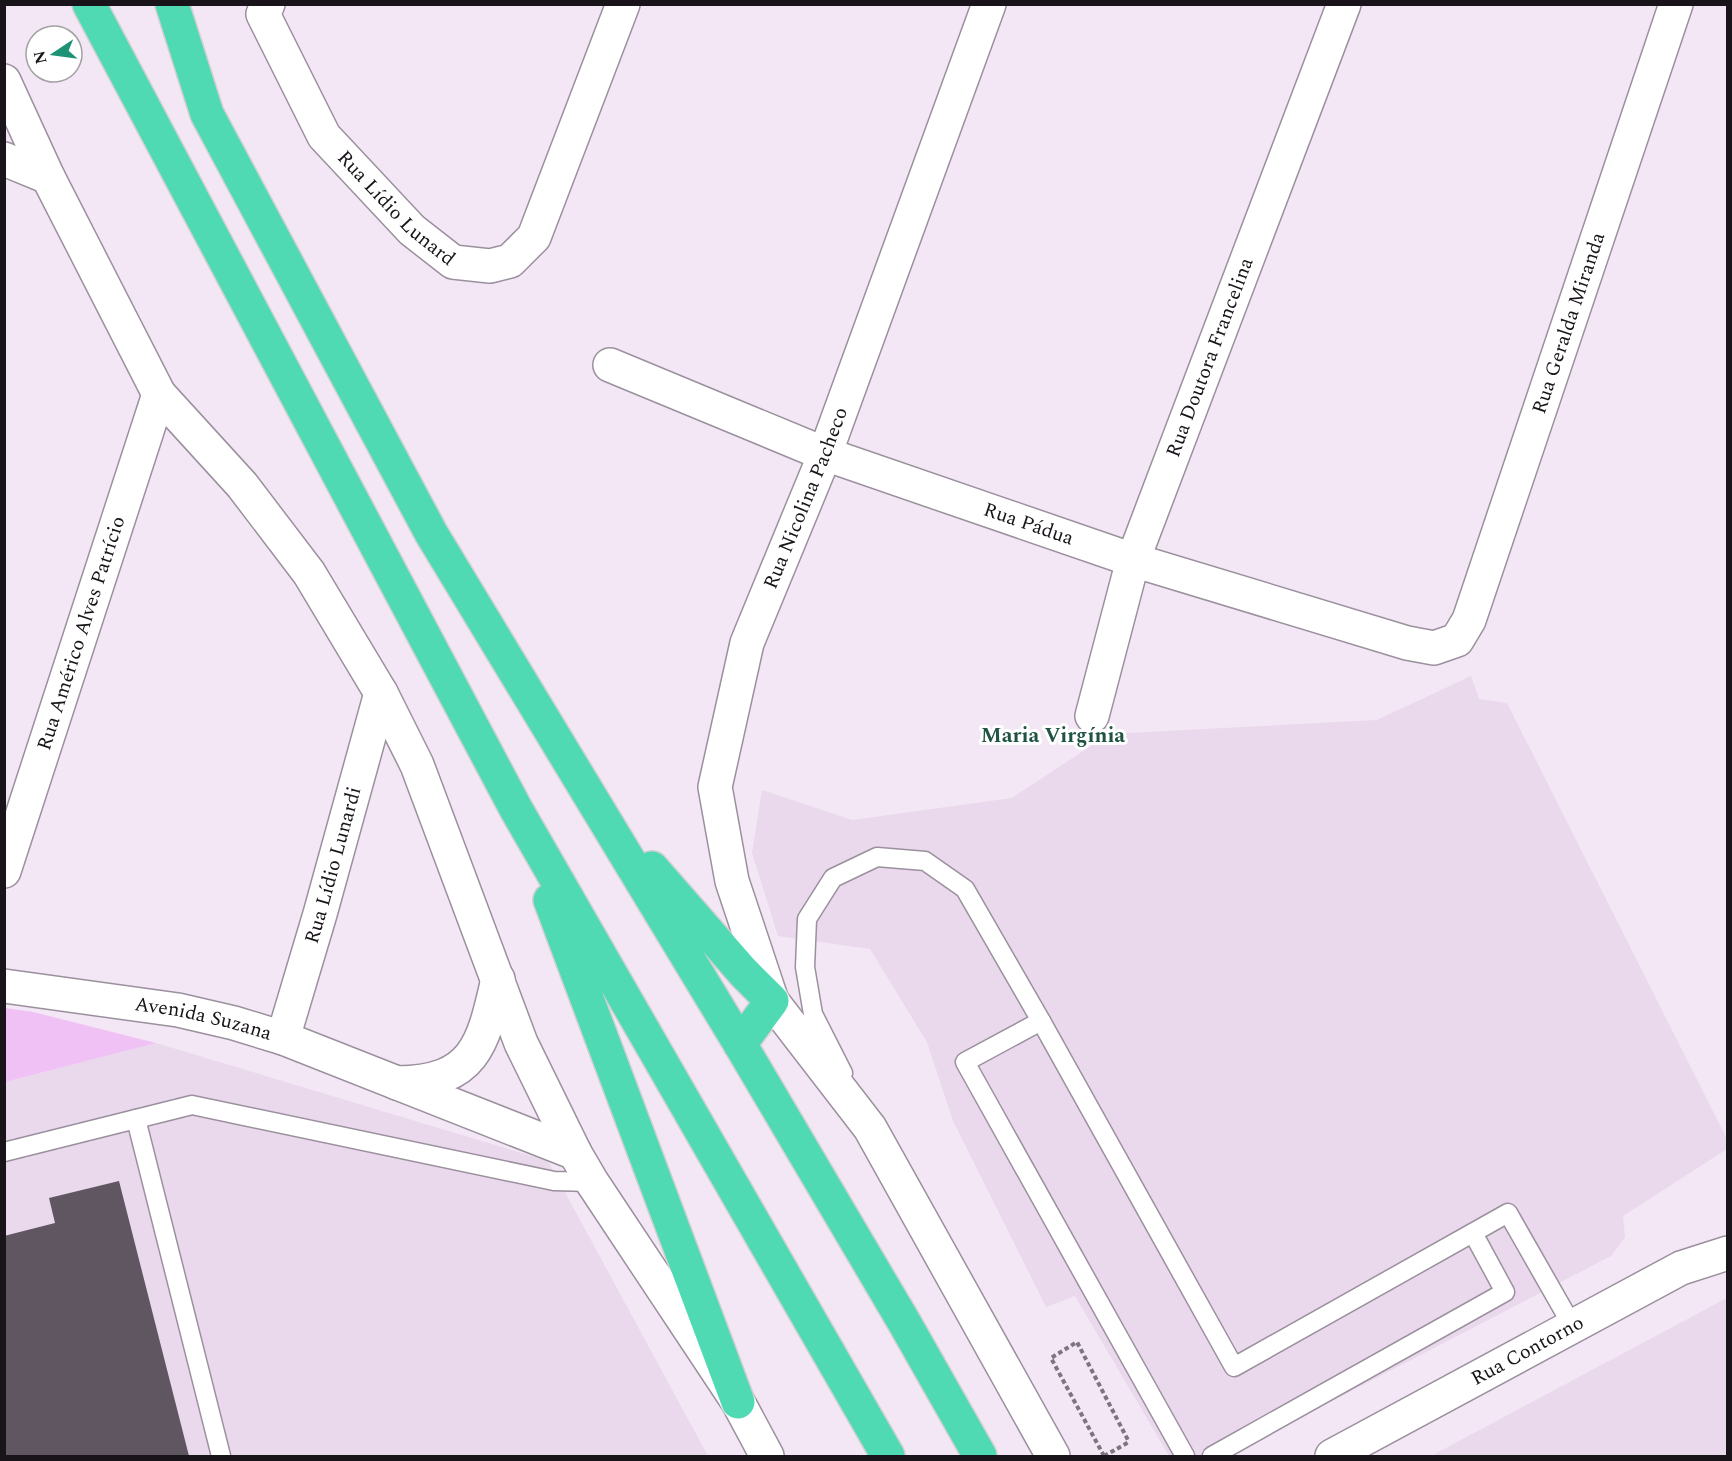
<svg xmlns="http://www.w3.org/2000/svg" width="1732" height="1461" viewBox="0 0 1732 1461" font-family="Spectral,serif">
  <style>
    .built { fill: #ead8ec }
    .green { fill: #efc1f5 }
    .building { fill: #605662 }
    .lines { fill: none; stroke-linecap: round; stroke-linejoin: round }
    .service-casing { stroke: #9b909d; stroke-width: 21 }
    .minor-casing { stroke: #9b909d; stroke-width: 36 }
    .secondary-casing { stroke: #9b909d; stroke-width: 36 }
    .motorway-casing { stroke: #d1d0d1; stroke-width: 36 }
    .path { stroke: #7c757e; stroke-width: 4; stroke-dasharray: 4.5 3; stroke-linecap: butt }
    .service { stroke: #fff; stroke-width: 18 }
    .minor { stroke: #fff; stroke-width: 33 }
    .secondary { stroke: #fff; stroke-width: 33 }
    .motorway { stroke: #50dab4; stroke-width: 33 }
    .path-bridge { stroke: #7c757e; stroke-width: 4; stroke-dasharray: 4.5 3; stroke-linecap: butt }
    .labels { text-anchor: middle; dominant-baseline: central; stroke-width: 6; stroke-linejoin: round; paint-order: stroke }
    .street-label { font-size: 20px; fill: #181419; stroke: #fff }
    .neighbourhood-label { font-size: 21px; font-weight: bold; fill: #205344; stroke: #fff }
  </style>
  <rect width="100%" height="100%" fill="#f3e7f5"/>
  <g class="built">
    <polygon points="1471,676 1479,699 1507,703 1727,1139 1727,1149 1623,1216 1625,1237 1611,1256 1226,1456 1169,1456 1075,1296 1046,1307 953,1121 927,1042 870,949 778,936 752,853 762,790 852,820 1012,798 1109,734 1377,720"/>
    <polygon points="156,1043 548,1161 708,1456 5,1456 5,1082"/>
    <polygon points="1727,1298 1727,1456 1431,1456"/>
  </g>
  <polygon class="green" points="5,1008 33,1012 156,1043 5,1082"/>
  <polygon class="building" points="119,1181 189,1456 4,1456 4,1236 55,1223 49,1198"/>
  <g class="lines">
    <g class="service-casing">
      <g id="service">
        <polyline points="1041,1021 965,1062 1185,1456"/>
        <polyline points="843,1073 813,1014 805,967 807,919 833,878 877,857 925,861 965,889 1041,1021 1234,1367 1508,1213 1573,1327"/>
        <polyline points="136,1119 221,1456"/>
        <polyline points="4,1152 192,1105 554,1181 592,1182"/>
        <polyline points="1212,1456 1505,1292 1473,1233"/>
      </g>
    </g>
    <g class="minor-casing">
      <g id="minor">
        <path id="s1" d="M268 4 263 14 324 136 412 230 453 262 490 266 510 261 534 237 623 4"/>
        <polyline points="4,159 48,177"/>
        <path id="s2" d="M610 365 825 454 1133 560 1407 643 1434 648 1457 640 1469 620 1676 4"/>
        <path id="s3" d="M1092 716 1133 560 1344 4"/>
        <path id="s4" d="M4 871 159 394"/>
        <path id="s5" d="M4 986 178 1010 234 1023 283 1038 575 1153"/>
        <path id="s6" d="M772 1001 732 881 715 787 747 643 825 454 989 4"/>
        <path id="s7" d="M283 1038 320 914 381 693"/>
        <path d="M397 1083C475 1082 483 1045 498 979"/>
        <path id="s8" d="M1332 1456 1681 1268 1728 1253"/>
      </g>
    </g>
    <g class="secondary-casing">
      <g id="secondary">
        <polyline points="4,81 48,177 159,394 242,485 309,573 381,693 417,765 521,1043 575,1153 592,1182 738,1402 767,1456"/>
        <polyline points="772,1001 870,1128 1053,1456"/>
      </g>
    </g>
    <g class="motorway-casing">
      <g id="motorway">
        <polyline points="89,4 516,809 888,1456"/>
        <polyline points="172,4 207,114 431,533 740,1044 904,1322 980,1456"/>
        <polyline points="652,868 743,972 772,1001 740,1044"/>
        <polyline points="550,900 738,1402"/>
      </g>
    </g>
    <polyline class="path" points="1104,1456 1051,1358 1077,1342 1129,1442"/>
    <use href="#service" class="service"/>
    <use href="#minor" class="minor"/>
    <use href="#secondary" class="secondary"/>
    <use href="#motorway" class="motorway"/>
    <polyline class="path-bridge" points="1104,1456 1129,1442"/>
  </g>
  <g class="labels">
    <g class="street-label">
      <text stroke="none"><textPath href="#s1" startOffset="250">Rua Lídio Lunard</textPath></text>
      <text stroke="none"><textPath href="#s2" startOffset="1233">Rua Geralda Miranda</textPath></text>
      <text stroke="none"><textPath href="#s3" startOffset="378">Rua Doutora Francelina</textPath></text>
      <text stroke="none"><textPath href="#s6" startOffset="526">Rua Nicolina Pacheco</textPath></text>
      <text stroke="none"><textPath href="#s2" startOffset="448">Rua Pádua</textPath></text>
      <text stroke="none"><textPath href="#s4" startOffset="250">Rua Américo Alves Patrício</textPath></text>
      <text stroke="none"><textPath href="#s7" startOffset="180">Rua Lídio Lunardi</textPath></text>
      <text stroke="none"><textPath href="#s5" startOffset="202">Avenida Suzana</textPath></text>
      <text stroke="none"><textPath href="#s8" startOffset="222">Rua Contorno</textPath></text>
    </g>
    <g class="neighbourhood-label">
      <text x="1053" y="736">Maria Virgínia</text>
    </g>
  </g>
  <rect width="1732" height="1461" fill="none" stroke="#181419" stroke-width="12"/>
  <g transform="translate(54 54) rotate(257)"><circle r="28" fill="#ffffff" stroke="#a3a1a3" stroke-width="1.5"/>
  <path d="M0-4.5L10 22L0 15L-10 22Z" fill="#1d9275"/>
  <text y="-9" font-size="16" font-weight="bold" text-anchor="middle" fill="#181419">N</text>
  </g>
</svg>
